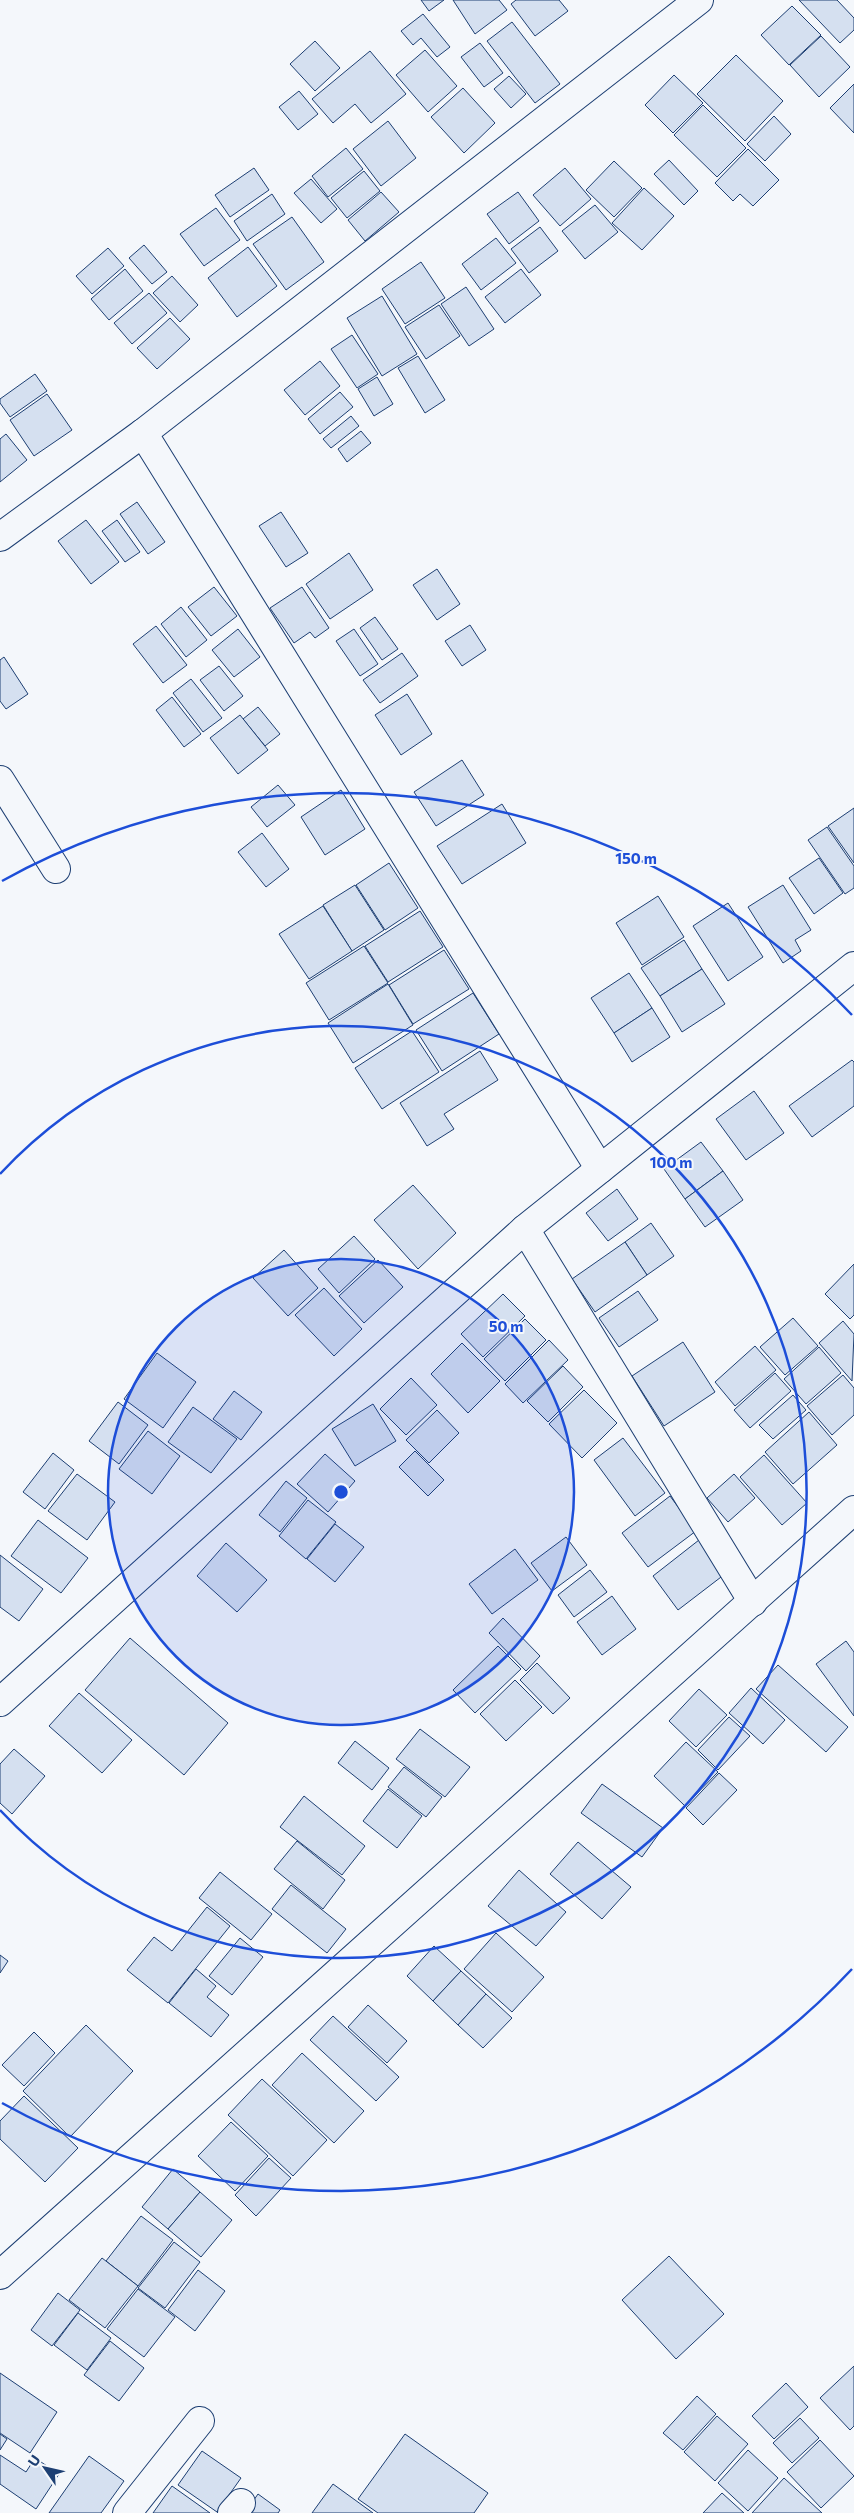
<svg xmlns="http://www.w3.org/2000/svg" width="854" height="2513" viewBox="0 0 854 2513" font-family="Commissioner,sans-serif">
  <style>
    .building { fill: #d5e0f0; stroke: #1d3f73 }
    .lines { fill: none; stroke-linecap: round; stroke-linejoin: round }
    .minor-casing { stroke: #1d3f73; stroke-width: 30 }
    .minor { stroke: #f4f7fb; stroke-width: 28 }
    .ring { fill: none; stroke: #1d4ed8; stroke-width: 2.5 }
    .centre { fill: #1d4ed8; stroke: #f4f7fb; stroke-width: 2.5 }
    .ring-label { font-size: 15px; text-anchor: middle; font-weight: bold; fill: #1d4ed8; stroke: #f4f7fb; stroke-width: 4; stroke-linejoin: round; paint-order: stroke }
  </style>
  <rect width="100%" height="100%" fill="#f4f7fb"/>
  <g class="building">
    <polygon points="421,0 444,0 429,11"/>
    <polygon points="453,0 499,0 507,10 475,34"/>
    <polygon points="516,0 559,0 568,11 535,36 511,4"/>
    <polygon points="799,0 837,0 854,18 854,30 840,43"/>
    <polygon points="792,6 821,35 789,65 761,35"/>
    <polygon points="423,14 450,47 437,57 421,38 413,45 401,31"/>
    <polygon points="512,22 560,84 535,103 487,41"/>
    <polygon points="821,36 850,67 819,97 790,65"/>
    <polygon points="315,41 340,68 315,91 290,64"/>
    <polygon points="480,43 503,73 484,87 461,57"/>
    <polygon points="425,50 457,86 428,112 396,75"/>
    <polygon points="370,51 406,94 371,123 355,104 333,123 312,99"/>
    <polygon points="736,55 783,101 745,141 697,94"/>
    <polygon points="674,75 703,103 673,133 645,105"/>
    <polygon points="509,76 526,94 511,108 494,89"/>
    <polygon points="854,84 854,133 830,108"/>
    <polygon points="463,88 495,123 464,153 431,117"/>
    <polygon points="299,91 318,114 298,130 279,107"/>
    <polygon points="703,105 746,148 717,177 674,135"/>
    <polygon points="774,116 791,134 765,161 747,144"/>
    <polygon points="388,121 416,158 381,186 353,149"/>
    <polygon points="346,148 363,169 328,197 312,176"/>
    <polygon points="748,149 779,180 753,206 740,194 733,201 715,183"/>
    <polygon points="669,160 698,191 684,205 654,174"/>
    <polygon points="614,161 642,188 614,217 586,190"/>
    <polygon points="254,168 269,190 230,217 215,195"/>
    <polygon points="565,168 591,199 560,226 533,195"/>
    <polygon points="364,171 380,191 347,218 331,198"/>
    <polygon points="311,179 337,209 321,223 294,193"/>
    <polygon points="644,188 674,216 642,250 612,223"/>
    <polygon points="381,192 399,212 365,241 348,220"/>
    <polygon points="518,192 539,221 509,244 487,214"/>
    <polygon points="272,194 285,214 247,241 234,221"/>
    <polygon points="595,205 618,232 585,259 562,231"/>
    <polygon points="216,208 240,240 204,266 180,234"/>
    <polygon points="292,217 324,262 286,290 253,244"/>
    <polygon points="540,227 558,251 529,273 511,249"/>
    <polygon points="496,238 516,263 481,290 462,264"/>
    <polygon points="144,245 167,272 152,284 129,258"/>
    <polygon points="248,247 277,286 237,317 208,278"/>
    <polygon points="108,248 124,266 92,294 76,276"/>
    <polygon points="421,262 445,298 405,324 382,289"/>
    <polygon points="125,269 143,291 109,320 91,299"/>
    <polygon points="521,269 541,295 505,323 485,297"/>
    <polygon points="172,276 198,305 180,322 153,293"/>
    <polygon points="466,287 494,329 469,346 441,304"/>
    <polygon points="149,293 167,313 132,344 114,323"/>
    <polygon points="382,296 417,354 382,376 347,318"/>
    <polygon points="439,305 460,336 426,359 405,327"/>
    <polygon points="170,318 190,339 157,369 137,348"/>
    <polygon points="352,335 378,374 357,388 331,349"/>
    <polygon points="418,356 445,400 425,413 398,368"/>
    <polygon points="320,361 340,386 305,415 284,390"/>
    <polygon points="35,374 47,391 10,417 0,403 0,399"/>
    <polygon points="377,377 393,404 374,416 358,389"/>
    <polygon points="340,392 353,407 320,434 308,419"/>
    <polygon points="47,394 72,430 34,456 10,420"/>
    <polygon points="351,416 359,426 331,448 323,439"/>
    <polygon points="361,431 371,443 347,462 338,449"/>
    <polygon points="6,434 27,460 0,482 0,439"/>
    <polygon points="137,502 165,542 148,554 120,514"/>
    <polygon points="281,512 308,553 286,567 259,526"/>
    <polygon points="86,520 119,562 91,584 58,541"/>
    <polygon points="117,520 140,552 125,562 102,531"/>
    <polygon points="349,553 373,590 330,619 306,584"/>
    <polygon points="437,569 460,604 437,620 413,585"/>
    <polygon points="214,587 237,616 211,636 188,607"/>
    <polygon points="302,587 329,628 315,638 310,632 294,643 270,608"/>
    <polygon points="181,607 207,640 186,657 161,624"/>
    <polygon points="375,617 398,649 382,660 360,628"/>
    <polygon points="470,625 486,650 462,666 445,641"/>
    <polygon points="156,626 187,665 163,683 133,644"/>
    <polygon points="238,629 260,657 234,677 212,650"/>
    <polygon points="354,629 378,664 360,676 336,641"/>
    <polygon points="402,653 418,676 380,703 363,680"/>
    <polygon points="4,657 28,694 6,709 0,701 0,660"/>
    <polygon points="219,666 243,696 224,711 200,680"/>
    <polygon points="191,679 222,718 203,732 173,693"/>
    <polygon points="407,694 432,734 401,755 375,715"/>
    <polygon points="172,697 201,734 184,747 156,710"/>
    <polygon points="258,707 280,734 265,746 243,719"/>
    <polygon points="240,715 268,750 238,774 210,738"/>
    <polygon points="462,760 484,795 436,826 414,792"/>
    <polygon points="278,785 295,805 267,827 251,807"/>
    <polygon points="341,790 365,829 325,855 301,817"/>
    <polygon points="502,804 526,843 462,884 437,846"/>
    <polygon points="854,808 854,863 828,826"/>
    <polygon points="827,827 854,866 854,888 845,894 808,840"/>
    <polygon points="262,833 289,869 266,887 238,852"/>
    <polygon points="819,858 843,893 814,914 789,878"/>
    <polygon points="389,863 418,908 385,930 356,885"/>
    <polygon points="355,885 384,930 352,951 323,905"/>
    <polygon points="783,885 811,930 795,940 801,951 783,963 748,907"/>
    <polygon points="658,896 684,937 642,965 616,923"/>
    <polygon points="728,903 763,957 728,981 693,926"/>
    <polygon points="323,906 352,951 309,979 279,934"/>
    <polygon points="420,911 443,947 388,982 365,946"/>
    <polygon points="684,940 702,969 660,996 641,968"/>
    <polygon points="364,946 388,983 329,1020 306,983"/>
    <polygon points="444,950 469,989 413,1024 389,985"/>
    <polygon points="702,969 725,1004 682,1032 660,996"/>
    <polygon points="629,973 652,1008 614,1033 591,998"/>
    <polygon points="388,984 413,1025 353,1063 328,1023"/>
    <polygon points="473,993 499,1034 442,1071 416,1030"/>
    <polygon points="652,1008 670,1037 632,1062 614,1033"/>
    <polygon points="412,1031 439,1072 382,1109 355,1068"/>
    <polygon points="480,1051 498,1080 444,1114 454,1129 427,1146 400,1103"/>
    <polygon points="852,1060 854,1062 854,1106 812,1137 789,1106"/>
    <polygon points="754,1091 784,1133 746,1160 716,1119"/>
    <polygon points="701,1142 723,1171 685,1199 664,1169"/>
    <polygon points="723,1171 743,1200 705,1227 685,1199"/>
    <polygon points="413,1185 456,1233 418,1269 374,1220"/>
    <polygon points="617,1189 638,1219 608,1241 586,1213"/>
    <polygon points="651,1223 674,1256 647,1275 625,1242"/>
    <polygon points="354,1236 375,1259 339,1293 318,1269"/>
    <polygon points="625,1242 647,1275 595,1312 572,1279"/>
    <polygon points="284,1250 318,1288 288,1316 253,1278"/>
    <polygon points="378,1260 403,1287 364,1323 339,1296"/>
    <polygon points="854,1264 854,1315 850,1319 825,1294"/>
    <polygon points="324,1288 362,1329 334,1356 295,1315"/>
    <polygon points="638,1291 658,1320 619,1347 599,1318"/>
    <polygon points="503,1294 525,1316 483,1357 461,1334"/>
    <polygon points="793,1318 818,1346 785,1375 760,1347"/>
    <polygon points="525,1319 546,1340 505,1381 484,1359"/>
    <polygon points="843,1321 854,1334 852,1381 819,1343"/>
    <polygon points="549,1340 568,1360 523,1403 505,1384"/>
    <polygon points="683,1342 715,1392 664,1426 632,1376"/>
    <polygon points="462,1343 500,1381 468,1413 431,1374"/>
    <polygon points="755,1346 776,1370 735,1406 715,1382"/>
    <polygon points="819,1347 841,1373 806,1404 784,1379"/>
    <polygon points="157,1353 196,1382 163,1428 124,1399"/>
    <polygon points="563,1366 583,1387 548,1422 527,1401"/>
    <polygon points="775,1373 791,1391 750,1428 734,1410"/>
    <polygon points="843,1375 854,1388 854,1415 832,1435 807,1406"/>
    <polygon points="411,1378 437,1405 406,1435 380,1409"/>
    <polygon points="584,1390 617,1423 582,1458 549,1424"/>
    <polygon points="234,1391 262,1412 241,1440 213,1419"/>
    <polygon points="793,1395 806,1410 773,1439 759,1425"/>
    <polygon points="118,1402 148,1425 119,1464 89,1441"/>
    <polygon points="373,1404 396,1441 355,1466 332,1429"/>
    <polygon points="193,1407 237,1439 211,1473 168,1442"/>
    <polygon points="437,1410 459,1433 429,1463 406,1440"/>
    <polygon points="809,1412 837,1445 793,1484 765,1452"/>
    <polygon points="148,1431 180,1456 152,1494 119,1469"/>
    <polygon points="623,1438 665,1493 635,1516 594,1460"/>
    <polygon points="415,1451 444,1480 428,1496 399,1467"/>
    <polygon points="53,1453 74,1470 45,1509 23,1492"/>
    <polygon points="325,1454 355,1481 328,1512 297,1484"/>
    <polygon points="764,1455 807,1503 782,1525 740,1477"/>
    <polygon points="77,1474 115,1502 87,1540 48,1511"/>
    <polygon points="734,1474 755,1498 728,1522 707,1498"/>
    <polygon points="286,1481 307,1498 280,1532 259,1515"/>
    <polygon points="670,1496 696,1531 648,1567 622,1533"/>
    <polygon points="308,1500 336,1522 306,1559 279,1536"/>
    <polygon points="38,1520 88,1558 61,1593 11,1556"/>
    <polygon points="335,1524 364,1547 335,1582 307,1559"/>
    <polygon points="566,1537 587,1565 552,1591 531,1563"/>
    <polygon points="699,1540 725,1574 678,1610 653,1576"/>
    <polygon points="226,1543 267,1580 237,1612 197,1576"/>
    <polygon points="515,1549 538,1580 492,1614 469,1584"/>
    <polygon points="0,1555 43,1589 19,1621 0,1607"/>
    <polygon points="590,1570 607,1592 574,1617 558,1595"/>
    <polygon points="612,1596 636,1629 602,1655 577,1622"/>
    <polygon points="503,1618 540,1656 526,1671 489,1633"/>
    <polygon points="130,1638 228,1723 184,1775 85,1690"/>
    <polygon points="846,1641 854,1652 854,1716 816,1664"/>
    <polygon points="498,1646 521,1669 475,1713 453,1690"/>
    <polygon points="537,1663 570,1698 553,1714 520,1680"/>
    <polygon points="778,1665 848,1727 826,1752 756,1689"/>
    <polygon points="515,1680 542,1707 506,1741 480,1714"/>
    <polygon points="751,1688 785,1720 763,1744 729,1713"/>
    <polygon points="699,1689 727,1715 696,1747 669,1721"/>
    <polygon points="79,1693 132,1740 102,1773 49,1726"/>
    <polygon points="729,1717 750,1736 718,1770 698,1750"/>
    <polygon points="420,1729 470,1767 445,1797 396,1759"/>
    <polygon points="355,1741 389,1768 372,1790 338,1763"/>
    <polygon points="686,1742 718,1772 685,1806 654,1776"/>
    <polygon points="14,1749 45,1776 12,1814 0,1803 0,1764"/>
    <polygon points="404,1767 442,1797 426,1817 388,1787"/>
    <polygon points="719,1773 737,1790 703,1825 686,1808"/>
    <polygon points="602,1784 663,1828 642,1857 581,1813"/>
    <polygon points="388,1789 422,1816 397,1848 363,1821"/>
    <polygon points="304,1796 365,1846 342,1875 280,1827"/>
    <polygon points="297,1841 345,1880 323,1909 274,1869"/>
    <polygon points="578,1842 631,1887 602,1919 550,1874"/>
    <polygon points="519,1870 566,1912 536,1946 488,1906"/>
    <polygon points="220,1872 272,1914 251,1940 199,1898"/>
    <polygon points="291,1885 346,1929 327,1953 272,1909"/>
    <polygon points="207,1907 230,1926 168,2003 127,1970 154,1937 172,1951"/>
    <polygon points="496,1933 544,1977 512,2012 464,1969"/>
    <polygon points="240,1938 263,1957 232,1995 209,1976"/>
    <polygon points="434,1946 461,1971 433,2001 407,1976"/>
    <polygon points="0,1955 8,1961 0,1973"/>
    <polygon points="196,1969 216,1986 207,1997 229,2015 211,2037 169,2003"/>
    <polygon points="461,1971 486,1994 458,2025 433,2001"/>
    <polygon points="486,1994 512,2018 483,2048 458,2025"/>
    <polygon points="368,2005 407,2041 387,2063 348,2027"/>
    <polygon points="333,2016 399,2077 376,2101 310,2040"/>
    <polygon points="86,2025 133,2071 70,2137 23,2091"/>
    <polygon points="34,2032 55,2053 24,2086 2,2065"/>
    <polygon points="302,2053 364,2111 334,2143 272,2085"/>
    <polygon points="262,2079 327,2140 293,2176 228,2115"/>
    <polygon points="24,2096 78,2148 45,2182 0,2139 0,2121"/>
    <polygon points="231,2122 268,2156 235,2191 198,2156"/>
    <polygon points="269,2158 291,2178 256,2216 235,2195"/>
    <polygon points="173,2169 200,2192 168,2229 142,2207"/>
    <polygon points="200,2192 232,2220 201,2257 168,2229"/>
    <polygon points="141,2216 173,2240 138,2286 106,2261"/>
    <polygon points="174,2242 200,2262 165,2308 138,2288"/>
    <polygon points="669,2256 724,2314 676,2359 622,2300"/>
    <polygon points="102,2258 138,2286 105,2328 69,2300"/>
    <polygon points="198,2270 225,2291 195,2331 168,2310"/>
    <polygon points="138,2289 175,2317 144,2357 107,2329"/>
    <polygon points="58,2293 80,2310 52,2346 31,2330"/>
    <polygon points="78,2313 111,2338 87,2370 54,2345"/>
    <polygon points="110,2341 144,2368 119,2401 84,2375"/>
    <polygon points="854,2366 854,2426 850,2430 820,2398"/>
    <polygon points="0,2373 57,2412 30,2453 0,2433"/>
    <polygon points="786,2383 808,2407 774,2439 752,2416"/>
    <polygon points="697,2396 716,2414 683,2450 663,2433"/>
    <polygon points="717,2416 748,2444 715,2481 684,2452"/>
    <polygon points="800,2418 819,2438 792,2463 773,2443"/>
    <polygon points="0,2434 7,2439 0,2450"/>
    <polygon points="405,2434 488,2493 474,2513 378,2513 358,2499"/>
    <polygon points="820,2440 854,2476 821,2508 787,2472"/>
    <polygon points="748,2450 778,2478 748,2511 718,2483"/>
    <polygon points="202,2451 241,2478 217,2512 178,2485"/>
    <polygon points="0,2455 26,2472 35,2458 59,2474 36,2509 0,2484"/>
    <polygon points="89,2456 124,2481 101,2513 49,2513"/>
    <polygon points="784,2478 822,2513 752,2513"/>
    <polygon points="333,2484 373,2513 312,2513"/>
    <polygon points="172,2486 210,2513 153,2513"/>
    <polygon points="722,2493 744,2513 703,2513"/>
    <polygon points="258,2494 280,2510 278,2513 245,2513"/>
  </g>
  <g class="lines">
    <g class="minor-casing">
      <g id="minor">
        <polyline points="143,433 600,1169"/>
        <polyline points="0,537 143,433 699,0"/>
        <polyline points="0,780 56,869"/>
        <polyline points="525,1229 753,1602"/>
        <polyline points="0,1702 525,1229 854,966"/>
        <polyline points="0,2275 854,1510"/>
        <polyline points="127,2513 200,2421"/>
        <polyline points="232,2513 241,2503"/>
      </g>
    </g>
    <use href="#minor" class="minor"/>
  </g>
  <circle cx="341" cy="1492" r="233" fill="#1d4ed8" fill-opacity=".12"/>
  <g class="ring">
    <circle cx="341" cy="1492" r="233"/>
    <path d="M0 1174A466 466 0 1 1 0 1810"/>
    <path d="M852 1969A699 699 0 0 1 2 2103M2 881A699 699 0 0 1 852 1015"/>
  </g>
  <circle cx="341" cy="1492" r="8" class="centre"/>
  <g class="ring-label">
    <text x="636" y="864">150 m</text>
    <text x="671" y="1168">100 m</text>
    <text x="506" y="1332">50 m</text>
  </g>
  <g transform="translate(45 2468) rotate(304)" stroke="#f4f7fb" stroke-width="4" paint-order="stroke">
  <path d="M0-4L9 19L0 12L-9 19Z" fill="#1d3f73"/>
  <text y="-8" font-size="14" font-weight="bold" text-anchor="middle" fill="#1d3f73">U</text>
  </g>
</svg>
